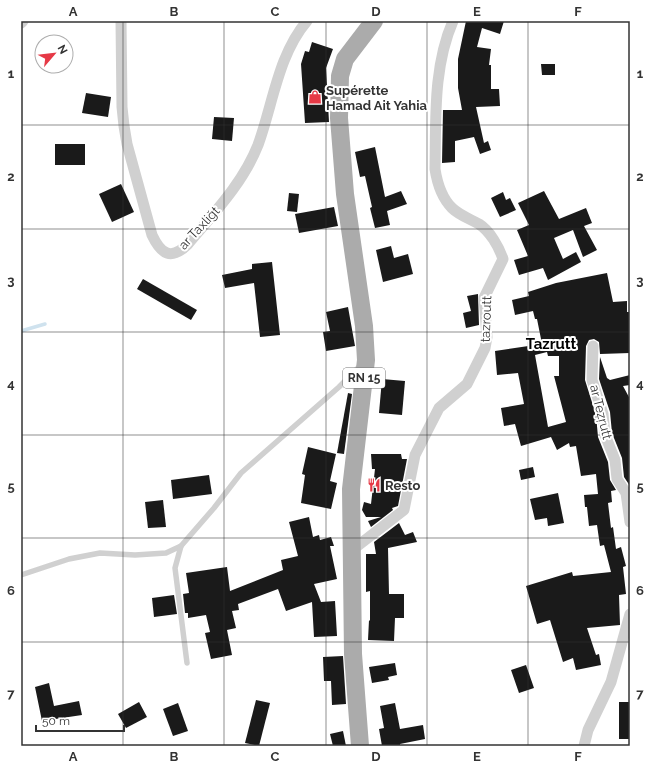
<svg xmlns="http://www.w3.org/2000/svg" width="651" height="767" viewBox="0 0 651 767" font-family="Raleway,sans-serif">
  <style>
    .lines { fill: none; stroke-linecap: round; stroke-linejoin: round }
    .stream { stroke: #cfe2ee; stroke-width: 3.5 }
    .building { fill: #1a1a1a; fill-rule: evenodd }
    .lane { stroke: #d0d0d0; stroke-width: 5.5 }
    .street { stroke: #d0d0d0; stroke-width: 11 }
    .primary { stroke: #ababab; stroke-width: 18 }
    .grid { fill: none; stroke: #333; stroke-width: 1; stroke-opacity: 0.55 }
    .labels { text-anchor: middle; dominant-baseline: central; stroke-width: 4; stroke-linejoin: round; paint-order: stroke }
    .shield { fill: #fff; stroke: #707070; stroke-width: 1 }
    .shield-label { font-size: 12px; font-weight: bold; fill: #333 }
    .poi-label { font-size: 13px; font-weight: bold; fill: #333; stroke: #fff; text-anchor: start }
    .street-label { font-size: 13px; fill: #333; stroke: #fff }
    .quarter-label { font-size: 15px; font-weight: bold; fill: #000; stroke: #fff }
    .neatline { fill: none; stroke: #333; stroke-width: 1.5 }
    .grid-label { font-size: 13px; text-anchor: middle; font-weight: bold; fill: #333 }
  </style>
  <rect width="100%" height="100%" fill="#fff"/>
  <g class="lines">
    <polyline class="stream" points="21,331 45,324"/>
  </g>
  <g class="building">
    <polygon points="466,21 504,21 500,34 482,28 477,47 491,49 489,65 491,65 491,89 499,89 500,106 476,107 484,143 488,141 491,150 480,154 474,137 455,141 455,162 442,163 443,110 462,110 458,88 458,59"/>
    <polygon points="312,42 333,49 326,68 329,122 305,123 301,64 305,51 309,52"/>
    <polygon points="541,64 555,64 555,75 542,75"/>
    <polygon points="86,93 111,97 108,117 82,113"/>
    <polygon points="214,117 234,118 232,141 212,139"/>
    <rect x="55" y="144" width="30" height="21"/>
    <polygon points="375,147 385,197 401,191 407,204 387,211 390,225 375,228 370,208 372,207 365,176 360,177 355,152"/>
    <polygon points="121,184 134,212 112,222 99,194"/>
    <polygon points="544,191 559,219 586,208 592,223 584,226 597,250 583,257 573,230 554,238 563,259 576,252 581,262 548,280 543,268 519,275 514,260 528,256 517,230 529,225 518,203"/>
    <polygon points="503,192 506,200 510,198 516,210 500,217 491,198"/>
    <polygon points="289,193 299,194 297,212 287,211"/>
    <polygon points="334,207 338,226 299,233 295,214"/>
    <polygon points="391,246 394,258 408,254 413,274 383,282 376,250"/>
    <polygon points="272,262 280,335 260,337 254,283 225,288 222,275 252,269 252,264"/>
    <path d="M607 273 613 302 627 301V312H630V353L600 354 599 342 594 339 589 340 586 346 585 380 596 415 598 437 608 462 610 480 616 490 611 491 612 502 608 503 611 528 613 527 616 549 621 547 626 566 623 567 626 594 619 595 620 625 587 628 596 655 599 654 601 665 576 670 573 658 563 662 550 620 537 624 526 586 572 572 573 576 611 572 604 545 600 546 597 525 589 526 587 507H585L584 495 598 494 596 474 581 476 576 446 570 447 569 443 557 450 551 437 521 446 515 424 504 426 501 408 524 404 518 373 497 375 495 351 542 344 537 319H535L533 311 515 315 512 300 529 296 528 292 556 283ZM547 352 548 356H559V376H554L566 422 548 427 535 355Z"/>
    <polygon points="143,279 197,310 191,320 137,289"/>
    <polygon points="478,294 479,325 466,328 463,313 471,311 467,296"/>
    <polygon points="348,307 355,346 326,351 323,332 330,331 326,312"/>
    <polygon points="600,357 607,378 610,380 630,375 630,385 623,386 630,399 630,486 624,477 622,458 612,433 610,412 599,379"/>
    <polygon points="382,379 405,381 402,415 379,413"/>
    <polygon points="348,393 352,394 344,454 337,453"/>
    <polygon points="308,447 336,454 330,481 337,483 331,509 301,503 305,475 302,474"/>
    <polygon points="371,454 401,454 402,459 407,459 398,506 392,508 393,510 371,527 368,521 381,517 366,517 362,510 364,502 371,504 375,469 372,469"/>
    <polygon points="533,467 535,477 521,480 519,470"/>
    <polygon points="209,475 212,494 173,499 171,480"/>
    <polygon points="558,493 564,523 548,526 547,518 535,520 530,499"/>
    <polygon points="163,500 166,527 148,528 145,502"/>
    <polygon points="309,517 313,537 319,535 320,540 331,537 334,546 330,546 337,579 314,584 321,602 335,601 337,636 314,637 312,602 286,611 278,589 238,604 239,610 232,611 236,628 227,630 232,655 211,659 205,633 210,632 206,615 188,618 188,613 185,613 183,594 189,593 186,573 227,567 230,591 283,570 281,560 298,556 289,522"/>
    <polygon points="399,523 405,535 413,532 417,542 388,548 389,594 404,594 404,618 395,618 394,641 368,640 369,620 370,621 370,591 366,592 366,554 376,554 374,542"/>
    <polygon points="174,595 177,614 154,617 152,598"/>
    <polygon points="343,656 346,704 332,705 331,681 324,681 323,657"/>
    <polygon points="395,663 397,675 388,677 389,680 372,683 369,667"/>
    <polygon points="526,665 534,688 519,693 511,670"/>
    <polygon points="49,683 54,706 79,701 82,715 42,721 35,687"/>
    <polygon points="256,700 270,703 259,746 245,743"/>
    <polygon points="139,702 147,717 126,728 118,714"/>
    <rect x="619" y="702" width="11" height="37"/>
    <polygon points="178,703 188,731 173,736 163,709"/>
    <polygon points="395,703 400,729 423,725 425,739 400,744 400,746 382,746 379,729 384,728 380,706"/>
    <polygon points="343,731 346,746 333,746 330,734"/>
  </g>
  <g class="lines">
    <g class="lane">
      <polyline points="21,575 69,559 100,553 135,555 166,553 181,546"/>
      <polyline points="187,663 175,568 181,546 214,508 241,473 339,387 361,365"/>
    </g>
    <g class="street">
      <path d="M121 21 122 107 124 126 127 144 152 235C161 254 171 261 188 244 214 213 243 183 258 145 273 104 278 55 307 21"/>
      <polyline points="21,23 23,21"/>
      <polyline points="593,346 592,380 603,414 605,435 615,460 617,479 626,493 630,522"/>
      <path d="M351 551 404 510 415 455 439 408 467 384 485 348 487 337 484 298 503 259C499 247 490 231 479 224 470 219 459 215 452 208 442 198 437 182 435 169 436 119 433 67 453 21"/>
      <polyline points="584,746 588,730 611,682 630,614"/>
    </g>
    <polyline class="primary" points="360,746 353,654 351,489 366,360 364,326 345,194 339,118 340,76 345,59 374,21"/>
  </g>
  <path class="grid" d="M123 21V746M224 21V746M326 21V746M427 21V746M528 21V746M21 125H630M21 229H630M21 332H630M21 435H630M21 538H630M21 642H630"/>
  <defs>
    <g id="shop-bare" transform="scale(1.08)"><path d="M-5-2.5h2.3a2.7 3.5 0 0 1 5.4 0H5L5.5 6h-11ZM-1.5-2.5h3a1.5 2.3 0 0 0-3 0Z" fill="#e63946" stroke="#fff" stroke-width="2.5" paint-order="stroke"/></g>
    <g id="restaurant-bare" transform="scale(1.08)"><path d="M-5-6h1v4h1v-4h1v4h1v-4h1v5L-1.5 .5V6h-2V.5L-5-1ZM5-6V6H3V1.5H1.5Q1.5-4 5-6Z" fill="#e63946" stroke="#fff" stroke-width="2.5" paint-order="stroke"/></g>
  </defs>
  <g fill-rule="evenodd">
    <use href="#shop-bare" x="315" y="97"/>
    <use href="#restaurant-bare" x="374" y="485"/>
  </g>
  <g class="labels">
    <rect class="shield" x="343" y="368" width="42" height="20" rx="3"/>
    <g class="shield-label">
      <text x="364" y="378">RN 15</text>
    </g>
    <g class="poi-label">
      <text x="326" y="90">Supérette<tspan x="326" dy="15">Hamad Ait Yahia</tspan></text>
      <text x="385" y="485">Resto</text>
    </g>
    <g class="street-label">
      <text transform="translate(199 228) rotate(-47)">ar Taxliǧt</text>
      <text transform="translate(486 319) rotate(-88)">tazroutt</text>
      <text transform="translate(601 412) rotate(76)">ar Teẓṛutt</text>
    </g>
    <g class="quarter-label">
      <text x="551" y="344">Tazrutt</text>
    </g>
  </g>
  <rect width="651" height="767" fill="none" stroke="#ffffff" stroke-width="44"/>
  <g transform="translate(54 54) rotate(62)"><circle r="19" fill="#ffffff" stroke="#adadad"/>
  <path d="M0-3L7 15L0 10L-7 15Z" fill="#e63946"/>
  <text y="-6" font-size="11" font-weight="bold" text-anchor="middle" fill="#333333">N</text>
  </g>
  <path d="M36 725v6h88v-6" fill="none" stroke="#333333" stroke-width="2"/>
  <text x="42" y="725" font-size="12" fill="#333333" stroke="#ffffff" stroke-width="3" paint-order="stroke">50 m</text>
  <rect x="22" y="22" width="607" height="723" class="neatline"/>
  <g class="grid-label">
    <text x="73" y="16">A</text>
    <text x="174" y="16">B</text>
    <text x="275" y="16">C</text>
    <text x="376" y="16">D</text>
    <text x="477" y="16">E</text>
    <text x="578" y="16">F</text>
    <text x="11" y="78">1</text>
    <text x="640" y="78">1</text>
    <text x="11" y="181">2</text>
    <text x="640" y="181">2</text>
    <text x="11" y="285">3</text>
    <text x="640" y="285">3</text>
    <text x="11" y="388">4</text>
    <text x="640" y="388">4</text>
    <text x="11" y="491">5</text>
    <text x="640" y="491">5</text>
    <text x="11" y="595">6</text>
    <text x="640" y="595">6</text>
    <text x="11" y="698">7</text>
    <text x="640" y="698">7</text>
    <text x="73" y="761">A</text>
    <text x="174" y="761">B</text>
    <text x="275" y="761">C</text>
    <text x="376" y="761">D</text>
    <text x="477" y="761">E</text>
    <text x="578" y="761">F</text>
  </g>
</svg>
